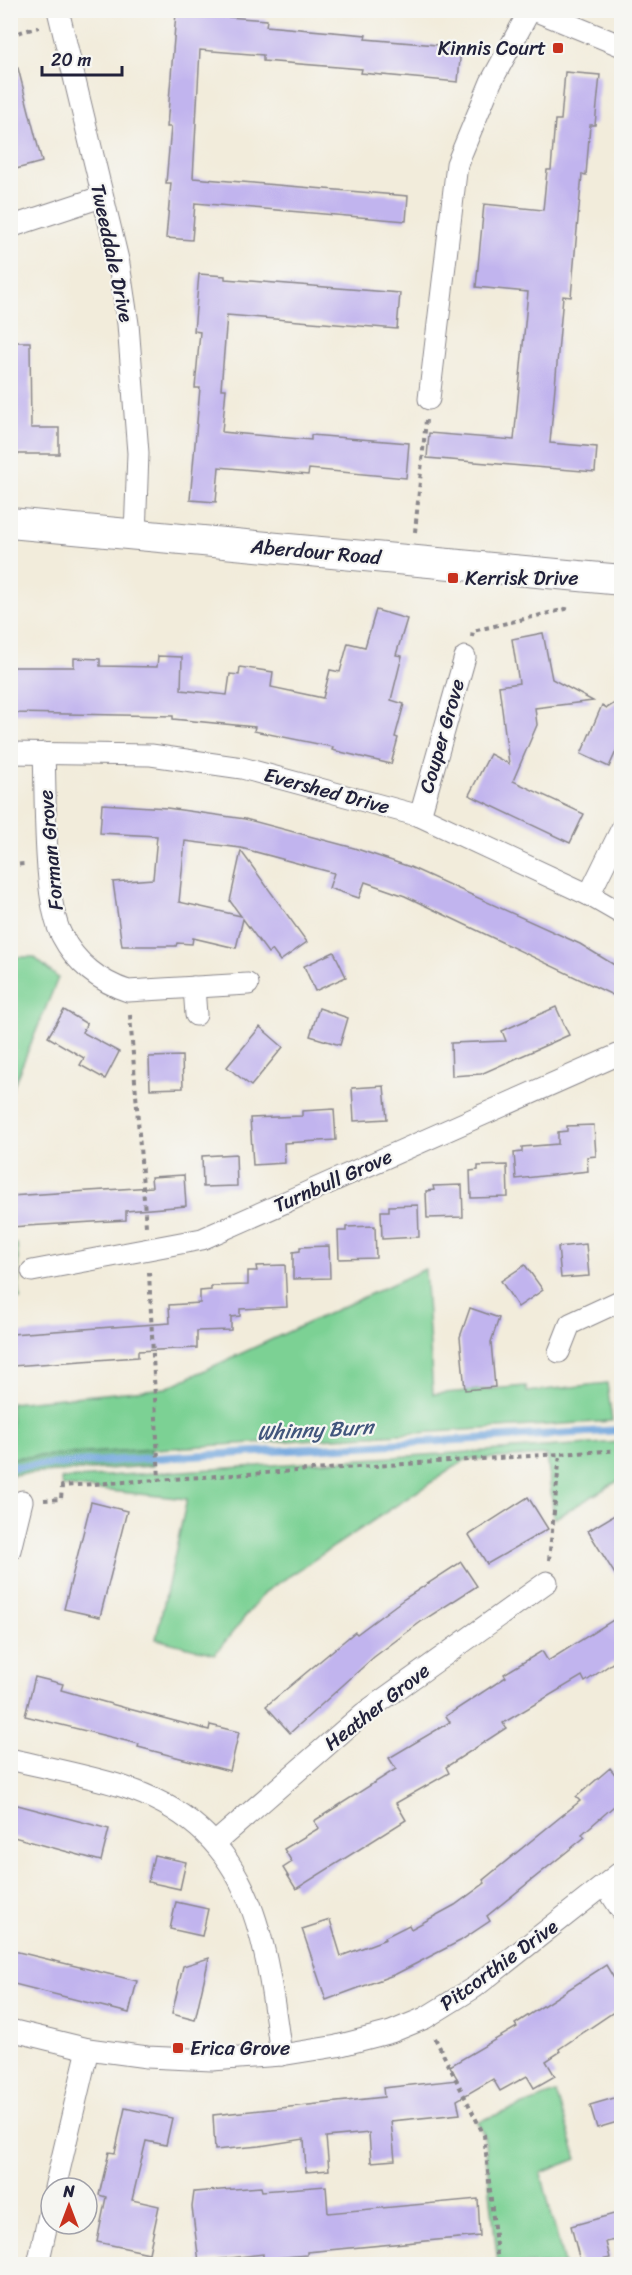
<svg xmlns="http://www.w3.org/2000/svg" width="632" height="2275" viewBox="0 0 632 2275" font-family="Sriracha,sans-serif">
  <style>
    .green { fill: #7bd194; stroke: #4e7a68; stroke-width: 1.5 }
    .forest { fill: #64b37e; stroke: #436a5c; stroke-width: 1.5 }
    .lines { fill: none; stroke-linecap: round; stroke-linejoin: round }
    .stream { stroke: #6fa5dd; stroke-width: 8 }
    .building { fill: #c1b4ee }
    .minor-casing { stroke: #8a878b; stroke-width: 23 }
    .secondary-casing { stroke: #8a878b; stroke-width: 32 }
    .path { stroke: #8a878b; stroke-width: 4; stroke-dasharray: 4.5 4.5; stroke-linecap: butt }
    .minor { stroke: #fff; stroke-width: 21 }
    .secondary { stroke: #fff; stroke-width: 30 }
    .poi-dot { fill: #c8321e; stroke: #f6f6f2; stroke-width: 2 }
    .labels { text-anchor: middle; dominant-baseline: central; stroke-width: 4.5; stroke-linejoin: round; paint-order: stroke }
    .poi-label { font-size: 20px; fill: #22223b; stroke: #f6f6f2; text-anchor: start }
    .street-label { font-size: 20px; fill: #22223b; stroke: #f6f6f2 }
    .water-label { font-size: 21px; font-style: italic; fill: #41567c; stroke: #f6f6f2 }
  </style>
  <rect width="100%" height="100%" fill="#f6f6f2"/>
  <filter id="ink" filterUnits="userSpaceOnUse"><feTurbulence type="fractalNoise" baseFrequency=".0167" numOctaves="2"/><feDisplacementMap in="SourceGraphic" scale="12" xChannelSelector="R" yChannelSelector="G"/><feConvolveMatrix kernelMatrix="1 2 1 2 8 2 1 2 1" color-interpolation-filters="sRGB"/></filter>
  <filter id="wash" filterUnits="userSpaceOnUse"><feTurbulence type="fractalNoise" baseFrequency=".008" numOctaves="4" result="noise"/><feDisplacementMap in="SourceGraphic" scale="24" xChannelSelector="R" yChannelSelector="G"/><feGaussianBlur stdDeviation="1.35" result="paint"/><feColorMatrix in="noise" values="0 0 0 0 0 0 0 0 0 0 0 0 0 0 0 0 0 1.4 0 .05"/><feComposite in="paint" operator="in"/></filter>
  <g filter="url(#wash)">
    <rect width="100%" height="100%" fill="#f2ecdb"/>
    <g class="green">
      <polygon points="17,957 34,957 58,978 11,1092 11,962"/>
      <polygon points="11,1244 17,1244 20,1299 11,1299"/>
      <polygon points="425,1269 433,1394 526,1386 527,1392 607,1383 612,1421 11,1458 11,1403 166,1388"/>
      <polygon points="621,1442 621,1479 554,1519 547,1455 465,1460 265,1592 215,1654 156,1639 187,1499 62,1486 61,1479"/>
      <polygon points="556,2093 577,2159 541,2173 564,2264 498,2264 484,2135 477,2122"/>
    </g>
    <polygon class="forest" points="151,1449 153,1466 11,1475 11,1458"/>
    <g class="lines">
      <polyline class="stream" points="10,1467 622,1430"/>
    </g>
    <g id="blocks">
      <g class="building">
        <polygon points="176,13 267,20 266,26 366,35 365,39 461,47 458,82 361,73 362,69 263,61 263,55 200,50 193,178 408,196 406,221 195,203 192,240 166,238 171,183 166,183 171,127 167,127"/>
        <polygon points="18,68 42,162 16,169 10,148 10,69"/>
        <polygon points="565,72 600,75 595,125 590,125 586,175 582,174 571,297 563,296 550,443 597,447 595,472 427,458 429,433 514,440 528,292 476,287 484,204 543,210 547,170 551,170 555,120 561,120"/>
        <polygon points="199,274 225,276 225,279 400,293 397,329 227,315 221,389 226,389 222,432 311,440 311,435 409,443 406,478 309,469 308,475 219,467 216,502 190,500 200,388 195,388 200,332 194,331"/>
        <polygon points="10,342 30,342 31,428 59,428 59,454 10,454"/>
        <polygon points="376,610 407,619 396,655 402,656 391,700 404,704 395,737 398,738 391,764 332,750 333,747 254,731 255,727 173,719 173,716 13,713 13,667 74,667 74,658 100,659 100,666 157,667 158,656 182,657 181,690 227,695 230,674 239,675 240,667 273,672 271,687 323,698 330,670 340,672 348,643 365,647"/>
        <polygon points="543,633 552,679 593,701 535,708 537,725 513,781 584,814 570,843 469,795 490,754 509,764 499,686 519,683 512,639"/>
        <polygon points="621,699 621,740 609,767 581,754 602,705 607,708"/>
        <polygon points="102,804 167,808 245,819 354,848 410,867 580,944 621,969 621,999 405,896 365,882 359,898 329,888 334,873 241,848 185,841 179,902 241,916 230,901 241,851 307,942 280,961 272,950 268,953 243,919 236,948 193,938 192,944 177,943 176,946 122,946 113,882 153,879 157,836 100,833"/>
        <polygon points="334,952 346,977 315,991 304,966"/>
        <polygon points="556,1007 569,1035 481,1074 452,1076 451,1043 506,1041 502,1031"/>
        <polygon points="319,1008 348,1018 340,1045 310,1036"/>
        <polygon points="64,1010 87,1024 82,1032 119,1052 105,1079 80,1065 84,1058 48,1037"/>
        <polygon points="260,1027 283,1047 251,1086 227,1067"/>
        <polygon points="182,1056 183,1088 150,1089 149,1057"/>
        <polygon points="384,1086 387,1119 354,1121 352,1088"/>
        <polygon points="334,1109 336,1140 284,1143 285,1163 253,1165 250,1118 302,1116 302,1111"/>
        <polygon points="594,1125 596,1156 587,1157 588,1171 516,1179 514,1153 522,1152 522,1147 558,1144 558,1132 567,1131 567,1126"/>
        <polygon points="236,1154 237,1186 203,1187 202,1156"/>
        <polygon points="507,1165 508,1197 471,1198 470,1171 478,1170 478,1166"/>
        <polygon points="184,1175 186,1206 126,1211 126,1220 10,1227 10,1196 152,1187 151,1177"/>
        <polygon points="462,1185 463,1217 427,1218 426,1191 434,1190 433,1186"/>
        <polygon points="418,1205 419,1237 382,1239 381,1211 389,1211 389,1206"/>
        <polygon points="375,1226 376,1258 339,1259 338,1231 346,1231 346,1227"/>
        <polygon points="586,1244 589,1276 561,1278 558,1247"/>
        <polygon points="329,1246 330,1278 293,1279 293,1252 300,1251 300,1247"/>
        <polygon points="285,1265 287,1307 240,1309 240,1316 231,1317 231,1330 197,1331 197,1348 138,1351 138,1357 12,1366 11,1334 170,1323 169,1305 200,1303 200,1291 211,1290 211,1286 248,1285 248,1271 257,1271 256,1266"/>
        <polygon points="525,1265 543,1290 518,1307 501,1281"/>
        <polygon points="470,1308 499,1318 491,1342 495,1387 465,1390 460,1337"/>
        <polygon points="528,1497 548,1529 487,1564 469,1535"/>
        <polygon points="91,1502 127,1511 100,1617 64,1609"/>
        <polygon points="621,1511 621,1584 588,1531"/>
        <polygon points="461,1562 477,1586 422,1621 374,1657 290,1733 266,1706 355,1632 357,1634 404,1599"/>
        <polygon points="621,1615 621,1657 585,1682 582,1676 503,1723 506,1728 446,1767 449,1773 396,1803 406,1820 296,1889 283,1868 292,1862 284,1849 319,1828 314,1821 396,1769 389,1758 450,1722 446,1716 506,1677 504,1674 542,1651 548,1661"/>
        <polygon points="35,1677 63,1684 61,1690 129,1709 209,1730 210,1725 239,1732 230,1771 138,1747 139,1744 25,1716"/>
        <polygon points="610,1768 621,1782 621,1800 582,1834 585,1837 487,1916 490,1921 460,1941 396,1974 326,2000 302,1929 330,1920 341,1956 386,1939 385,1937 409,1925 411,1929 455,1905 485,1883 483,1880 580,1801 576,1797"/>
        <polygon points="10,1803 109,1829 101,1861 10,1836"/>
        <polygon points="154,1855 186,1862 180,1889 148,1882"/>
        <polygon points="176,1902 208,1909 202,1936 170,1929"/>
        <polygon points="10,1950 137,1981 129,2013 10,1983"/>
        <polygon points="209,1958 195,2020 172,2014 183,1966"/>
        <polygon points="606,1965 621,1990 621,2007 559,2049 560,2052 546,2061 555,2076 534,2088 527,2076 500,2091 493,2079 457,2100 460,2114 391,2121 395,2160 371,2162 369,2133 326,2137 329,2170 306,2172 304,2139 260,2146 215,2150 213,2115 384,2097 383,2088 458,2080 450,2066 517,2027 515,2024"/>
        <polygon points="621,2096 621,2121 597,2128 590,2105"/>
        <polygon points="125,2108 172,2118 166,2145 146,2141 132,2200 159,2206 149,2253 97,2242 106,2197 99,2195 109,2152 115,2153"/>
        <polygon points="326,2186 328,2213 478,2199 480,2236 307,2252 307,2255 263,2259 263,2254 199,2262 192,2207 194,2192 261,2187 262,2191"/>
        <polygon points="621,2212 621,2239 606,2242 610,2258 581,2265 571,2226"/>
      </g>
    </g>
  </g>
  <g filter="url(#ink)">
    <use href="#blocks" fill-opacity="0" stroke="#8a878b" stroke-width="1.5"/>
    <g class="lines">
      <g class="minor-casing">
        <g id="minor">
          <polyline points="58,10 119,264 128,324 138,453 135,536"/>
          <polyline points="534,10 622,46"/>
          <polyline points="10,227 101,197"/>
          <polyline points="429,399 457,164 491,82 530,10"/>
          <polyline points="10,753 151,755 242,768 420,816 589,895 622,914"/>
          <path d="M44 753C46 796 43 902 62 936 76 963 100 982 128 991L248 984"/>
          <polyline points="420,816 465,657"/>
          <polyline points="589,895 622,828"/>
          <polyline points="194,987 196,1015"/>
          <polyline points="32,1271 202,1239 622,1053"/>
          <polyline points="559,1352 570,1324 622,1300"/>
          <polyline points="10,1550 22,1501"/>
          <path d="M10 1759C47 1768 85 1775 121 1786 254 1828 265 1936 281 2055"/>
          <polyline points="215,1843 364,1713 547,1582"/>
          <polyline points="605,1885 622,1911"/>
          <polyline points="10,2030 88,2049 147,2057 212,2060 281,2055 337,2046 391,2032 425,2018 475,1987 622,1871"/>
          <polyline points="55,2188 88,2049"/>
          <polyline points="41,2264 38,2264 51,2206"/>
        </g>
      </g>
      <g class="secondary-casing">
        <polyline id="secondary" points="10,523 622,580"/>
      </g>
      <g class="path">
        <polyline points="10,35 39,27"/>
        <polyline points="415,532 426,420"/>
        <polyline points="472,637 473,631 566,609 567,603"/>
        <polyline points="10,865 25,864"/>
        <polyline points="130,1015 146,1226"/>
        <polyline points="149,1272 159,1481"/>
        <polyline points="44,1500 61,1499 62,1486 622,1450"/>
        <polyline points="549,1560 560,1454"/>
        <polyline points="435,2038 484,2135 498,2264"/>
      </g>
      <use href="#minor" class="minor"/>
      <use href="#secondary" class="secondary"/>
    </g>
  </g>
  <g class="poi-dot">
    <rect x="552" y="42" width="12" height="12" rx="3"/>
    <rect x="447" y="572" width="12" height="12" rx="3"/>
    <rect x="172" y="2042" width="12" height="12" rx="3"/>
  </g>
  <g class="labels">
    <g class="poi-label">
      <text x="546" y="48" text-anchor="end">Kinnis Court</text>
      <text x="465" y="578">Kerrisk Drive</text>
      <text x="190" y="2048">Erica Grove</text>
    </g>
    <g class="street-label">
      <text transform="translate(112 253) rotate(78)">Tweeddale Drive</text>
      <text transform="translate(316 552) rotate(5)">Aberdour Road</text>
      <text transform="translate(442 736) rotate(-74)">Couper Grove</text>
      <text transform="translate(327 791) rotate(15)">Evershed Drive</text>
      <text transform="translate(51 850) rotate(-95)">Forman Grove</text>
      <text transform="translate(333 1181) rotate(-24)">Turnbull Grove</text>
      <text transform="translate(377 1707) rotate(-38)">Heather Grove</text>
      <text transform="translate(499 1965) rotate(-36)">Pitcorthie Drive</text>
    </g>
    <g class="water-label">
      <text transform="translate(315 1430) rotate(-3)">Whinny Burn</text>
    </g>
  </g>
  <rect width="632" height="2275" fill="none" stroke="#f6f6f2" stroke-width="36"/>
  <g transform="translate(69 2206)"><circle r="28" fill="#f6f6f2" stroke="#a1a1a9" stroke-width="1.5"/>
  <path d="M0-4.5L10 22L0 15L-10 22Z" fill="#c8321e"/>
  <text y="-9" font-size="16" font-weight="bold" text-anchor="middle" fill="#22223b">N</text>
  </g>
  <path d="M42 66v9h80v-9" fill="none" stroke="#22223b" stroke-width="3"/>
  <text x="51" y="66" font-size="18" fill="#22223b" stroke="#f6f6f2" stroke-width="4.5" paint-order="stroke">20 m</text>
</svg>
